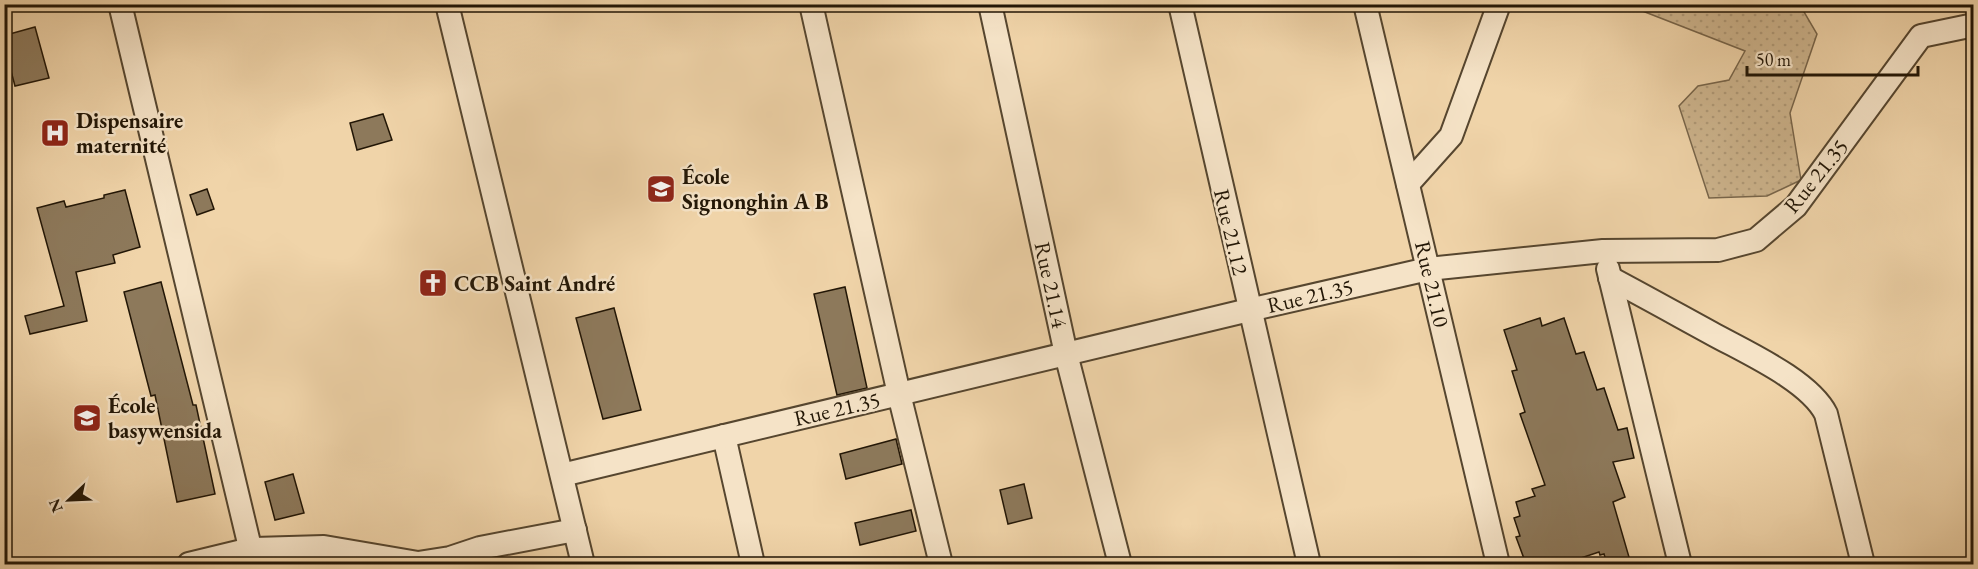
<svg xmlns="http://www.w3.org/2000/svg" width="1978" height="569" viewBox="0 0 1978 569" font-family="'EB Garamond',serif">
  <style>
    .grass { fill: url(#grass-dots); stroke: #78654a; stroke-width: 1.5 }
    .building { fill: #8d795b; stroke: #221606; stroke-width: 1.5 }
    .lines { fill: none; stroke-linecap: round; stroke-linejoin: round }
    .minor-casing { stroke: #56462f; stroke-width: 26 }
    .minor { stroke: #f5e3c7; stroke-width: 22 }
    .labels { text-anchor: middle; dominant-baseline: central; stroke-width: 5; stroke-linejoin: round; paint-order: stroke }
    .poi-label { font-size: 22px; font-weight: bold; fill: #221606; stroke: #f5e3c7; text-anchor: start }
    .street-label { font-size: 22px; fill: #221606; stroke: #f5e3c7 }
  </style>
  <defs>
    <pattern id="grass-dots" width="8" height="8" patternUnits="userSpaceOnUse" patternTransform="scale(1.5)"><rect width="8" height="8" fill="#cdb48d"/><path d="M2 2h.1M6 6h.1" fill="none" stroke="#b09a78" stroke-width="1.8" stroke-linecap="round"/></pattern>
  </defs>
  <rect width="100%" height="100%" fill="#f0d4a9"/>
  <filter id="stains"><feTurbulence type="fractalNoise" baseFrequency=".00333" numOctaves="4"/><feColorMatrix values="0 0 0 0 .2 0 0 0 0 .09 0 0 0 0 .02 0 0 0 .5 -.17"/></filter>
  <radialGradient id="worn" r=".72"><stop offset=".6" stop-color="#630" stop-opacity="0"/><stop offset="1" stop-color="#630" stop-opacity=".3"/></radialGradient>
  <polygon class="grass" points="1627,5 1800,5 1817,34 1790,113 1801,180 1767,196 1709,198 1679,106 1698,86 1729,80 1745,51"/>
  <g class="building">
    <polygon points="35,27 49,78 15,86 7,56 11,55 6,35"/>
    <polygon points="383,114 392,140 357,150 350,123"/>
    <polygon points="207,189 214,209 197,215 190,195"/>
    <polygon points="125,190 140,247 113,255 115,263 76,272 87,321 30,334 25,316 64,306 37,208 64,201 66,207 104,198 104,195"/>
    <polygon points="161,282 193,405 196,405 215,494 177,502 155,395 151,396 124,292"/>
    <polygon points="845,287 867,388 837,395 814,294"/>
    <polygon points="614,308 641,410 603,419 576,318"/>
    <polygon points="1540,318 1542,326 1564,318 1576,354 1584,352 1597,390 1604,388 1618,430 1627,428 1634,458 1613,462 1625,497 1613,502 1631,564 1607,564 1604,554 1600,555 1599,552 1563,564 1544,564 1542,559 1526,564 1516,537 1520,536 1514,518 1520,516 1516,502 1535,496 1532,489 1545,485 1520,414 1525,412 1512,371 1517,370 1504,330"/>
    <polygon points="896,439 902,464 846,479 840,454"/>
    <polygon points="293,474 304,513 275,520 265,482"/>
    <polygon points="1024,484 1032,518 1008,524 1000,490"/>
    <polygon points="911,510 916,531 860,545 855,523"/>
  </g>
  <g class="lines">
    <g class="minor-casing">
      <g id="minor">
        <polyline points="120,4 254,564"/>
        <polyline points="447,4 583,564"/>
        <polyline points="811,4 899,394 941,564"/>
        <polyline points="990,4 1066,354 1120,564"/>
        <polyline points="1180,4 1309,564"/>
        <polyline points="1365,4 1498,564"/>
        <polyline points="1408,184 1451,136 1499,4"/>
        <polyline points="1608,269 1680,564"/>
        <path d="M1610 278C1644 296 1678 315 1711 333 1745 352 1809 380 1826 414L1863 564"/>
        <polyline points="724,436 753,564"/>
        <polyline points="562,475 1249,310 1428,269 1603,251 1718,250 1756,240 1796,206 1921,36 1974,25"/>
        <polyline points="189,564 251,549 324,547 418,563 450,558 480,548 575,530"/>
      </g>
    </g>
    <use href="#minor" class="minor"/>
  </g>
  <defs>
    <g id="hospital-square" transform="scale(1.5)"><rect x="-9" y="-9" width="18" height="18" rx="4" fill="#8f2418" stroke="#f5e3c7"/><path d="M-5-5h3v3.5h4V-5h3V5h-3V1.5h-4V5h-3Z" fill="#fff"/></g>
    <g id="school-square" transform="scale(1.5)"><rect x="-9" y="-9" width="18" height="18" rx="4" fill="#8f2418" stroke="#f5e3c7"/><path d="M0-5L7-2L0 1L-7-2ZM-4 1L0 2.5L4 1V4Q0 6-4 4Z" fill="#fff"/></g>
    <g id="church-square" transform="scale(1.5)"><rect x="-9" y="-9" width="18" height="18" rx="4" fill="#8f2418" stroke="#f5e3c7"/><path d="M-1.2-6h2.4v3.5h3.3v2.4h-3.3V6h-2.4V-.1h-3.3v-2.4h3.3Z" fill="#fff"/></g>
  </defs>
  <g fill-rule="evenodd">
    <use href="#hospital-square" x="55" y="133"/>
    <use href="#school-square" x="661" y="189"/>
    <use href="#church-square" x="433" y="283"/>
    <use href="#school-square" x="87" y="418"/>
  </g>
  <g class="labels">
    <g class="poi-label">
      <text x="76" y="120">Dispensaire<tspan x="76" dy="25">maternité</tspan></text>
      <text x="682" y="176">École<tspan x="682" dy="25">Signonghin A B</tspan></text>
      <text x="454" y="283">CCB Saint André</text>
      <text x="108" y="405">École<tspan x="108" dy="25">basywensida</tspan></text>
    </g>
    <g class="street-label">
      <text transform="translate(1816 176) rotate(-51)">Rue 21.35</text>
      <text transform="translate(1231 232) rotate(77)">Rue 21.12</text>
      <text transform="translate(1432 284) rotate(77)">Rue 21.10</text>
      <text transform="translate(1051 285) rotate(78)">Rue 21.14</text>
      <text transform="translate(1310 296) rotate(-13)">Rue 21.35</text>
      <text transform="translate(837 409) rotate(-13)">Rue 21.35</text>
    </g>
  </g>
  <rect width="1978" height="569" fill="none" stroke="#f0d4a9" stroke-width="24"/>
  <rect x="6" y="6" width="1966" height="557" fill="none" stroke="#221606" stroke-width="3"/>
  <rect x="12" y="12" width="1954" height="545" fill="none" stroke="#221606" stroke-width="1.5"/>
  <g transform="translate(69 500) rotate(247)" stroke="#f5e3c7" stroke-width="4.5" paint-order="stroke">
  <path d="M0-4.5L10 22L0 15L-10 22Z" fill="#221606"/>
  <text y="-9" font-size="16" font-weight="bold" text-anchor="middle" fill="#221606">N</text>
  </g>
  <path d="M1747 66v9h171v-9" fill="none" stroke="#221606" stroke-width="3"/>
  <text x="1756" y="66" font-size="18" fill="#221606" stroke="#f5e3c7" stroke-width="4.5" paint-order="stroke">50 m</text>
  <rect width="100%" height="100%" filter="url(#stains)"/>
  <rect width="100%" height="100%" fill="url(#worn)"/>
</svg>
